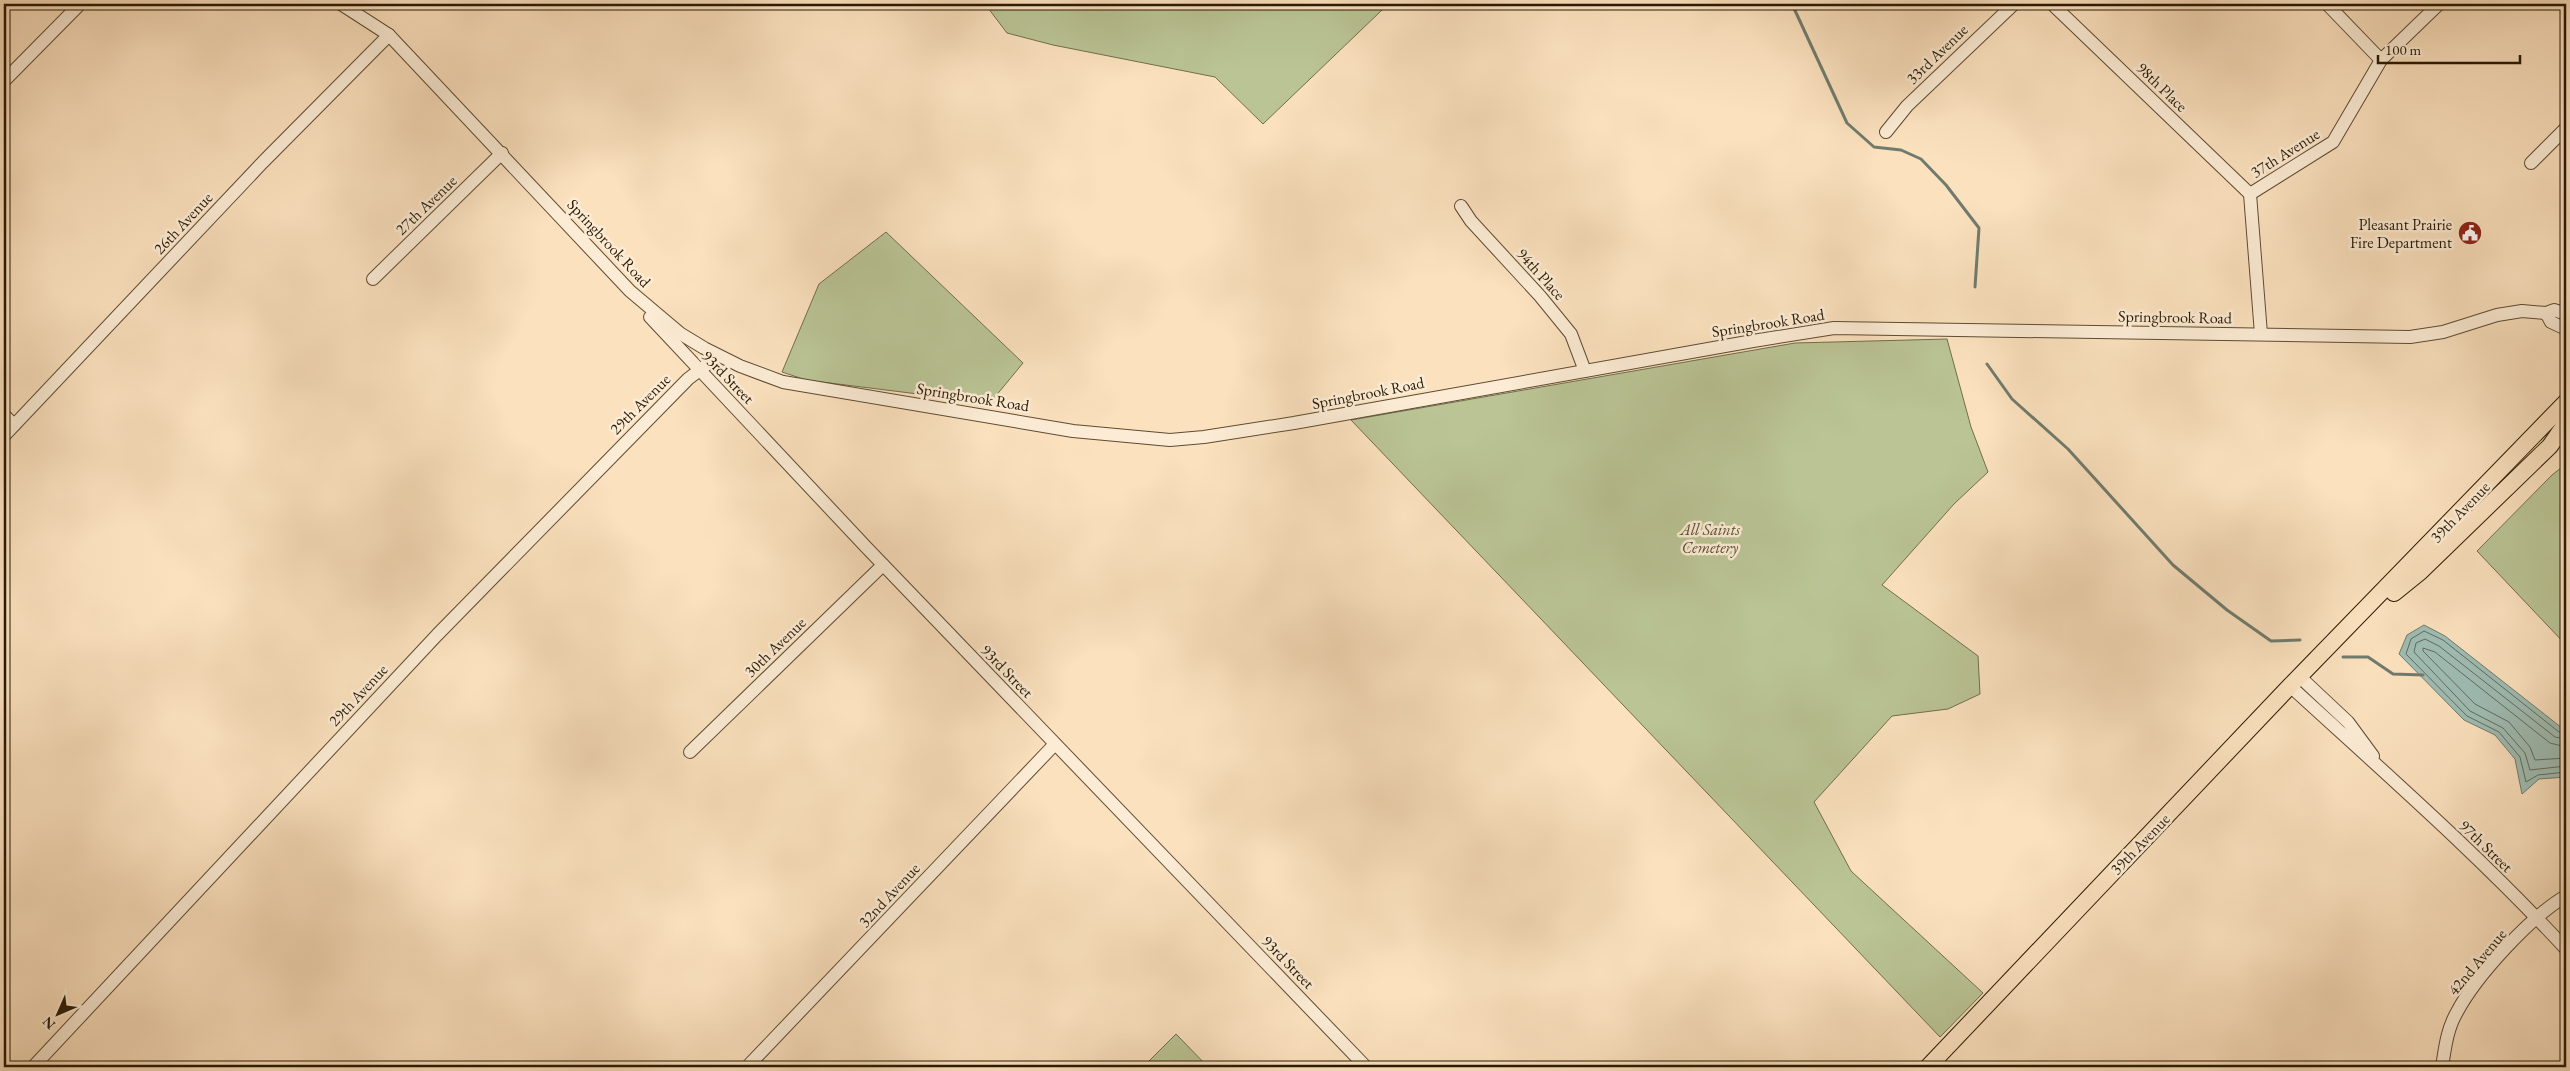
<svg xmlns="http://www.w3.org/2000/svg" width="2570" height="1071" viewBox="0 0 2570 1071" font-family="'EB Garamond',serif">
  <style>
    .green { fill: #bac495; stroke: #726e4c }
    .water { fill: #9fbdb4; stroke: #707b6d }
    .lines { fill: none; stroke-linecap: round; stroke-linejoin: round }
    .shore { stroke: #646b5c; stroke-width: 1 }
    .stream { stroke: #707b6d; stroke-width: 3 }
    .minor-casing { stroke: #5e4b32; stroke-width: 14 }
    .major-casing { stroke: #2a1903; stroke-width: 18 }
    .minor { stroke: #fcecd5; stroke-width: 12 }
    .major { stroke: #fbe1be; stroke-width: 16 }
    .labels { text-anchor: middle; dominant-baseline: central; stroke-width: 5; stroke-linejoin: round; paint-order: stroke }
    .street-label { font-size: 16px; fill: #2a1903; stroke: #fcecd5 }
    .poi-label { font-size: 16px; fill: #2a1903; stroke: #fcecd5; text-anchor: end }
    .park-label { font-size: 16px; font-style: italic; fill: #554c2f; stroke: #fcecd5 }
  </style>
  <rect width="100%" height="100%" fill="#fbe1be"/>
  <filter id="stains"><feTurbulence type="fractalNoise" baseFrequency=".004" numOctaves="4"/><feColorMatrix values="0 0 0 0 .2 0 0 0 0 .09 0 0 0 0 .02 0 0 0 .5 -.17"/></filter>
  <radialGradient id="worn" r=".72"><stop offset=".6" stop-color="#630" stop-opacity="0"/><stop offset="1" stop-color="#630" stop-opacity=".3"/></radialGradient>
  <g class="green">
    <polygon points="985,4 1375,4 1382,10 1263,124 1215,77 1053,45 1007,33"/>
    <polygon points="886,232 1023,363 990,403 806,380 782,372 819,284"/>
    <polygon points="1947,339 1971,427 1988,472 1954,504 1882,585 1978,656 1980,694 1948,709 1892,716 1814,802 1851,871 1983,993 1940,1037 1351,420 1795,343"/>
    <polygon points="2566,464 2566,645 2477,551 2552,475"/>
    <polygon points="1176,1034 1208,1067 1148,1067 1148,1062"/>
  </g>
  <polygon class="water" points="2424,625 2445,636 2562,728 2566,728 2566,777 2539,779 2522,794 2515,759 2495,735 2464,720 2399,654 2407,635"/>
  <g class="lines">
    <g class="shore">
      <polyline points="2566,733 2559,732 2443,640 2424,631 2411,639 2406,654 2467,716 2499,732 2520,757 2526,782 2538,775 2566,772"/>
      <polyline points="2566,739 2555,737 2439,646 2425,639 2416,643 2414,652 2470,711 2503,728 2525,753 2530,770 2566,766"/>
      <polyline points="2566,747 2550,743 2435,652 2423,648 2423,651 2475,704 2509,722 2530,747 2535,760 2566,758"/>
    </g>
    <g class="stream">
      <polyline points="1792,4 1847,123 1874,147 1901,150 1921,159 1946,185 1979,228 1975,287"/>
      <polyline points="1987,364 2012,399 2068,449 2173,565 2227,610 2271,641 2300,640"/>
      <polyline points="2343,657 2368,657 2393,674 2423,675"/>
    </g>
    <g class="minor-casing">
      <g id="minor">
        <polyline points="341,4 389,35 630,291 681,334 704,348 740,366 783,382 1073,431 1170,440 1204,437 1294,423 1753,341 1834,328 2410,337 2443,332 2497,315 2522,311 2546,313 2554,310 2566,314"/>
        <polyline points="2052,4 2250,194"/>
        <polyline points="2327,4 2381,60"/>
        <polyline points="4,81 80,4"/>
        <polyline points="1886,132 1907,106 2014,4"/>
        <polyline points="2531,163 2566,128"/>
        <polyline points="1461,206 1471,221 1540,296 1571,334 1585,371"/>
        <polyline points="373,279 502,153"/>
        <polyline points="2546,313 2551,322 2566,329"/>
        <polyline points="650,317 866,547 1366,1067"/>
        <polyline points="2261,334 2250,194 2333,142 2381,60 2439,4"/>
        <polyline points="4,415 14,425"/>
        <polyline points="4,436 263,162 389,35"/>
        <polyline points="2300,677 2348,722 2373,756"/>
        <path d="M2290 686C2384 772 2480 856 2566 949"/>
        <polyline points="690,752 883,565"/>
        <polyline points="33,1067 437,635 688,379 718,356"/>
        <polyline points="747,1067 1055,744"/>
        <path d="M2442 1067C2445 1048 2447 1029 2457 1012 2476 976 2530 917 2566 896"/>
      </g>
    </g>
    <g class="major-casing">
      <g id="major">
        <polyline points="2394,593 2420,572 2550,446 2566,423"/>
        <polyline points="1928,1067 2290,686 2566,402"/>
      </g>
    </g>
    <use href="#minor" class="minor"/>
    <use href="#major" class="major"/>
  </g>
  <defs>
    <g id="civic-disc" transform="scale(1.25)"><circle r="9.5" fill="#8f2418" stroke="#fcecd5"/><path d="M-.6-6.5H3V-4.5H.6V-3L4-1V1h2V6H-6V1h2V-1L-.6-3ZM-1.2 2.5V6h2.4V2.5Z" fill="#fff"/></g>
  </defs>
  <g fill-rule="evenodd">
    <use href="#civic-disc" x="2470" y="233"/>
  </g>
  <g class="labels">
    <g class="street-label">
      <text transform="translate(1937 54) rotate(-44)">33rd Avenue</text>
      <text transform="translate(2162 87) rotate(44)">98th Place</text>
      <text transform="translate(2285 153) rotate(-32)">37th Avenue</text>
      <text transform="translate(426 205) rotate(-44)">27th Avenue</text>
      <text transform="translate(183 223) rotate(-47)">26th Avenue</text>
      <text transform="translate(609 243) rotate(47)">Springbrook Road</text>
      <text transform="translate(1541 274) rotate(48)">94th Place</text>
      <text transform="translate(2175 317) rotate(1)">Springbrook Road</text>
      <text transform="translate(1768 323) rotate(-9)">Springbrook Road</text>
      <text transform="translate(728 377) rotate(46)">93rd Street</text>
      <text transform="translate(1368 393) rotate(-11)">Springbrook Road</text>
      <text transform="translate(973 397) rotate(9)">Springbrook Road</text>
      <text transform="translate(640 404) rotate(-45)">29th Avenue</text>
      <text transform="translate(2460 512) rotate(-46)">39th Avenue</text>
      <text transform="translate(775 647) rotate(-44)">30th Avenue</text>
      <text transform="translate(1007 671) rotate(46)">93rd Street</text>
      <text transform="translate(358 695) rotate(-47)">29th Avenue</text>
      <text transform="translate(2140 844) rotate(-46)">39th Avenue</text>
      <text transform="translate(2486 846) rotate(44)">97th Street</text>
      <text transform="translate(889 895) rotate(-47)">32nd Avenue</text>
      <text transform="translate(1288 962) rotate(46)">93rd Street</text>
      <text transform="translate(2477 962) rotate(-50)">42nd Avenue</text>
    </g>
    <g class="poi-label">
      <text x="2452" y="224">Pleasant Prairie<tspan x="2452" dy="18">Fire Department</tspan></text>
    </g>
    <g class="park-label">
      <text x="1710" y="529">All Saints<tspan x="1710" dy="18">Cemetery</tspan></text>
    </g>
  </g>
  <rect width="2570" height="1071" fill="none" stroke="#fbe1be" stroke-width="20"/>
  <rect x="5" y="5" width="2560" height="1061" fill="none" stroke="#2a1903" stroke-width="2.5"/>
  <rect x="10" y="10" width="2550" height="1051" fill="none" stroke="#2a1903"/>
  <g transform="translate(58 1014) rotate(225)" stroke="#fcecd5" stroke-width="4" paint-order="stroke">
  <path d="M0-4L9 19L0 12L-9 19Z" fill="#2a1903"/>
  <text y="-8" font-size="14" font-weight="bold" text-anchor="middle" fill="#2a1903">N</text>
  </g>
  <path d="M2378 55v8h142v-8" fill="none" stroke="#2a1903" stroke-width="2.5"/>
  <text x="2385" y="55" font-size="15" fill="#2a1903" stroke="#fcecd5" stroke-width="4" paint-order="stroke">100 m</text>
  <rect width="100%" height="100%" filter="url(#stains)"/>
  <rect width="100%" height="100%" fill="url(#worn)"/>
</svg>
